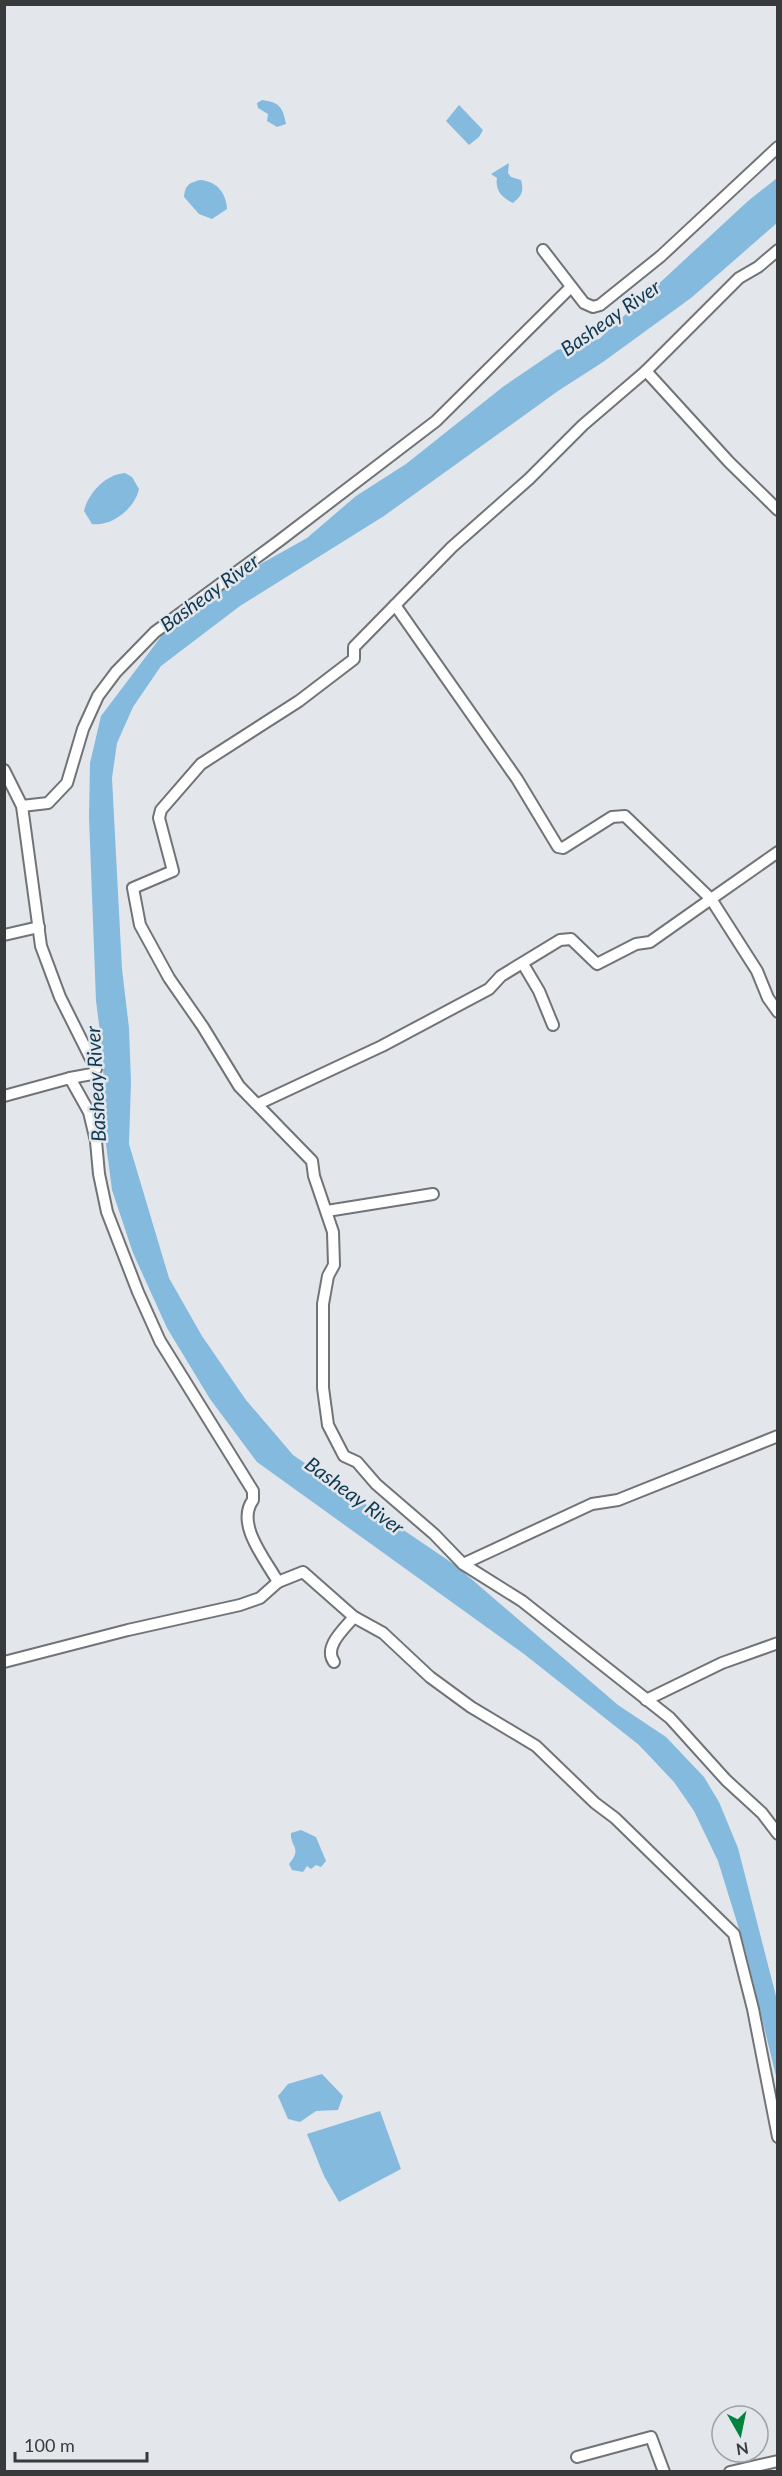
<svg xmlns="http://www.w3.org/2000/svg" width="782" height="2476" viewBox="0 0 782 2476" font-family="Lato,sans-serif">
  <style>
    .water { fill: #85badf }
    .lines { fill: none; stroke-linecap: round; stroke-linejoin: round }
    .minor-casing { stroke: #707477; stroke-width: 14 }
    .minor { stroke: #fff; stroke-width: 10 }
    .labels { text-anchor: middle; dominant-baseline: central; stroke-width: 5; stroke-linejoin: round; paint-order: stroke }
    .water-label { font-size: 20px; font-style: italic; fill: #0d3852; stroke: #e3e7eb }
  </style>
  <rect width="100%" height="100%" fill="#e3e7eb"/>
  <g class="water">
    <path d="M262 100C279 102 283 107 286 124L277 127 267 121 268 114 258 108 257 103Z"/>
    <polygon points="459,105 483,130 479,137 469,145 446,121"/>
    <path d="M509 163 508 173 511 177 521 180C524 191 522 196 513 203 501 197 495 190 497 178L491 174Z"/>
    <polygon points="777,178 777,223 691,298 603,362 558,391 384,516 240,606 161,666 133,707 117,743 112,778 122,969 129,1028 131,1082 129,1144 169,1278 202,1336 246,1400 293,1455 455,1565 618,1705 666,1737 704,1777 719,1802 738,1848 777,2000 777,2080 744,1945 718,1861 694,1811 674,1782 639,1745 524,1654 257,1462 210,1399 167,1328 133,1253 112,1190 104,1129 103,1055 96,1001 89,817 90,763 101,716 163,634 252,569 307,538 356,496 406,464 504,386 557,350 599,339 748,201"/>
    <path d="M200 180C217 181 226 193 227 209L212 219 199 214 184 197C185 185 189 183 200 180Z"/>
    <path d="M125 473 132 477 139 489C135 508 112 527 92 524L84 511C88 493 106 474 125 473Z"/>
    <path d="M301 1830 316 1837 326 1861 321 1867 316 1865 311 1869 307 1866 303 1872 292 1870 289 1864C303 1847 290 1848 291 1833Z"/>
    <polygon points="322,2074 343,2096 338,2110 316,2111 300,2122 288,2119 278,2096 288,2084"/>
    <polygon points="380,2111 401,2169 339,2202 324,2176 307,2134"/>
  </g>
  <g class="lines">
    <g class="minor-casing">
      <g id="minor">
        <polyline points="543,250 584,303 593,307 600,305 661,256 778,147"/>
        <polyline points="778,250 758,267 739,278 646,371 583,425 529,479 452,547 354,647 354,659 299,701 201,764 161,810 159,818 173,871 133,888 140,925 169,978 203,1027 239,1086 312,1161 314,1176 333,1232 334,1265 328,1276 323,1304 323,1388 328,1425 344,1456 357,1462 376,1484 434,1534 463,1564 522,1601 670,1718 726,1780 762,1813 778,1834"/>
        <polyline points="646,371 729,462 778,510"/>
        <polyline points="4,770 22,806 41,946 60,997 96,1069 92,1074 70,1078"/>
        <polyline points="22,806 48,803 67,783 83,729 98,696 116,672 155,632 279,541 436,421 571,287"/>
        <polyline points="778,852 711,899 757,971 768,998 778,1012"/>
        <polyline points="4,935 39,927"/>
        <polyline points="523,964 539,991 553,1025"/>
        <path d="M4 1096 70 1078 89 1112 96 1141 99 1174 107 1212 138 1292 160 1341 253 1491V1500C235 1524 266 1560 278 1582L303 1572 354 1617 383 1633 430 1677 471 1707 536 1746 595 1803 615 1818 734 1934 753 2009 778 2137"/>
        <polyline points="258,1104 382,1046 489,989 501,976 560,940 571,939 597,964 636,944 650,942 711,899 625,816 612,817 563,848 558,847 517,779 395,605"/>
        <polyline points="327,1211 433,1194"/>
        <polyline points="463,1564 592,1504 618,1500 778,1436"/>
        <polyline points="4,1662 128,1630 240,1605 260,1598 278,1582"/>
        <path d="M334 1662C323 1647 344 1629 354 1617"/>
        <polyline points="646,1700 722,1663 778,1643"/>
        <polyline points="577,2457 651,2437 664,2472"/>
        <polyline points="730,2472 778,2461"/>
      </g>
    </g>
    <use href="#minor" class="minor"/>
  </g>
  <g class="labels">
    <g class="water-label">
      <text transform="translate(610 317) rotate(-35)">Basheay River</text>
      <text transform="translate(209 592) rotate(-36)">Basheay River</text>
      <text transform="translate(95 1084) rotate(-93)">Basheay River</text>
      <text transform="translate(355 1495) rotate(36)">Basheay River</text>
    </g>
  </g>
  <rect width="782" height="2476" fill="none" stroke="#393a3c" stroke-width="12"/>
  <g transform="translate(740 2434) rotate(171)"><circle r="28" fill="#e3e7eb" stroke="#9fa2a5" stroke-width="1.5"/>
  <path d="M0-4.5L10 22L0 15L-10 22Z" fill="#00833e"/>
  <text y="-9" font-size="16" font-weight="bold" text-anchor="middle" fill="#393a3c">N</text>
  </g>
  <path d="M15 2452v9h132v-9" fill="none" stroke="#393a3c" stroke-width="3"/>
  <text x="24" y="2452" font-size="18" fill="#393a3c" stroke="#e3e7eb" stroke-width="4.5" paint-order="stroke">100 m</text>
</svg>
